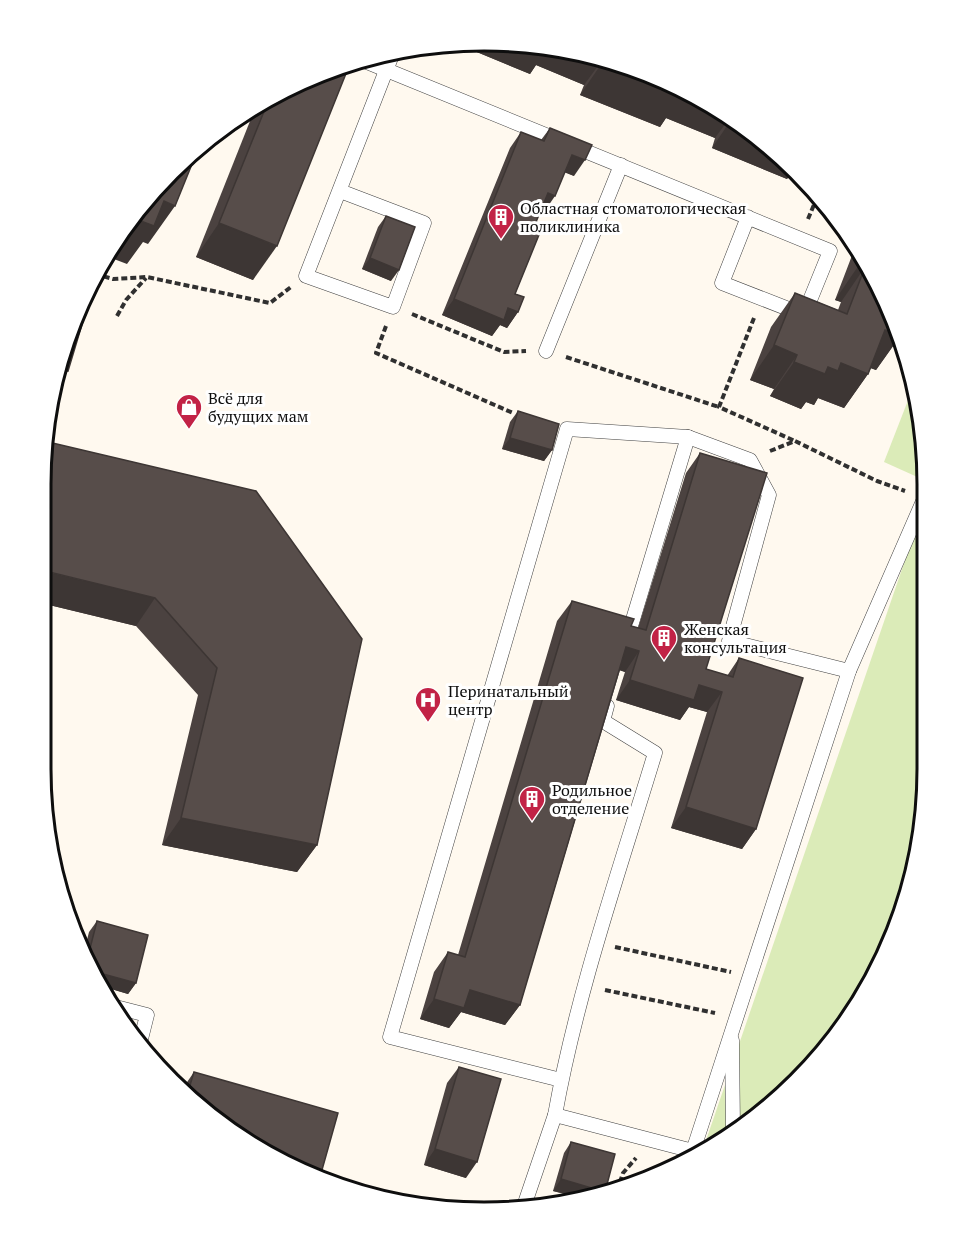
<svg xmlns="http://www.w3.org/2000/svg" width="968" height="1253" viewBox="0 0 968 1253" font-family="'PT Serif',serif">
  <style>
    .green { fill: #dbebb8 }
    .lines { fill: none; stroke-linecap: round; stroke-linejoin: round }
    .lane-casing { stroke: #414141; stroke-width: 15 }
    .path { stroke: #303030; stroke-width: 4; stroke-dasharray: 6 3; stroke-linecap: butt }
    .lane { stroke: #fff; stroke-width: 14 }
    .wall { fill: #4b4240 }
    .shaded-wall { fill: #3d3634 }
    .building { fill: #574d4a; stroke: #3d3634; stroke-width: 1.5 }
    .labels { text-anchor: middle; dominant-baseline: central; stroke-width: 6; stroke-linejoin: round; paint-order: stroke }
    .poi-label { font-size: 16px; fill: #0e0e0e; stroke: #fff; text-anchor: start }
    .rim { fill: none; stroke: #0e0e0e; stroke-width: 3 }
  </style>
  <rect width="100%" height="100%" fill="#fff9ef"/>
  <g class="green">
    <polygon points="914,385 924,426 924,480 884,462"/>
    <polygon points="924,505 924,827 894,938 853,1015 797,1083 730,1138 702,1152"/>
  </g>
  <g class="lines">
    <g class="lane-casing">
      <g id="lane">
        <path d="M362 60C518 123 674 186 830 251L804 315 722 283 748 217"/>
        <polyline points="340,191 424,223 393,307 306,276 394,50"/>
        <polyline points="546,351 621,165"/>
        <polyline points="628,636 688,437"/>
        <polyline points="112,1006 147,1015 140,1043"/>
        <polyline points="732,1040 733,1129 736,1133"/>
        <polyline points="561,1080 390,1037 567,429 688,437 750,460 769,495 729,641 849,671"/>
        <path d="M555 1115C577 992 619 872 655 753L603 721 607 706"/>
        <polyline points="524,1206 555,1115 693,1151 849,671 924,499"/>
      </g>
    </g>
    <g class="path">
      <polyline points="808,219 818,195"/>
      <polyline points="95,274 113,279 147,277 270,303 291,287"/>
      <polyline points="412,314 504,352 526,351"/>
      <polyline points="117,316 126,300 146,278"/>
      <polyline points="754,318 719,407 795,441"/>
      <polyline points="386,326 376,353 513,413"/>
      <polyline points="566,357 719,407"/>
      <polyline points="770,451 795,441 877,481 905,491"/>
      <polyline points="615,947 731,972"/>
      <polyline points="605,990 715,1013"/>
      <polyline points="617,1191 623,1173 636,1158"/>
    </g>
    <use href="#lane" class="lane"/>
  </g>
  <g class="wall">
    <polygon points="484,40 571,49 654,74 731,115 798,171 794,169 787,179 712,148 715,138 666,118 660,127 580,95 584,85 536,65 530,74 455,43"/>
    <polygon points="315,74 253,280 196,257 256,106"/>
    <polygon points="550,128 574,176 565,172 544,212 541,210 536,222 515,294 518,312 507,328 500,325 492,336 442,315 510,148 521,132 541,140"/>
    <polygon points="386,216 391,281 362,269 378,227"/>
    <polygon points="856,245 901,335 876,370 871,368 868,374 844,408 818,398 814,405 806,402 801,409 770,396 774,389 750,380 771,327 795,293 838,310 841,302 835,300"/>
    <polygon points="518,411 552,450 544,461 502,449 510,422"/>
    <polygon points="700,453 706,669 727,676 739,658 756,829 742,849 671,828 707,712 689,707 680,720 616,700 625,672 620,670 520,1005 505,1025 461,1012 449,1028 420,1019 434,972 448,952 458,955 557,621 572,601 631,626 638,628 686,473"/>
    <polygon points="256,491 317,845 297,872 162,845 198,695 136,626 41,603"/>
    <polygon points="97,921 136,983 128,994 98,985 84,952 89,932"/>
    <polygon points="459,1067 466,1178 424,1165 447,1083"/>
    <polygon points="194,1072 263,1153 181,1091"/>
    <polygon points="571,1142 605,1192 604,1193 577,1197 553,1191 564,1153"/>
  </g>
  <g class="shaded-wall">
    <polygon points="484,40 571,49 603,59 584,85 536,65 530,74 455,43"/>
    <polygon points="604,60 683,90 731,116 715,138 666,118 660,127 580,95"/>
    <polygon points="733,117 798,171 794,169 787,179 712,148"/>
    <polygon points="572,155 585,160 574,176 561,171"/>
    <polygon points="548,193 555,196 544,212 536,209"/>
    <polygon points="164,201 175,206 148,244 143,242 127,264 106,256 130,217"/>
    <polygon points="219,223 277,246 253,280 196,257"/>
    <polygon points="370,258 399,270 391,281 362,269"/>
    <polygon points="859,265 865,267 841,302 835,300"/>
    <polygon points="454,299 508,308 518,312 507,328 500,325 492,336 442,315"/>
    <polygon points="885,330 900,336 876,370 861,365"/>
    <polygon points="774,345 797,355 774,389 750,380"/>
    <polygon points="794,362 828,367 841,363 868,374 844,408 818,398 814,405 806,402 801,409 770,396"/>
    <polygon points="56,367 68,371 60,382 54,380"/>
    <polygon points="510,438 552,450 544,461 502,449"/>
    <polygon points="41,570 155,598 136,626 41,603"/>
    <polygon points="626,647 639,651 625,672 612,668"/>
    <polygon points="630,680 699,685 722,692 707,712 689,707 680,720 616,700"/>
    <polygon points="686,807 756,829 742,849 671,828"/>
    <polygon points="181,818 317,845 297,872 162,845"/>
    <polygon points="92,971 136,983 128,994 98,985"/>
    <polygon points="470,990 520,1005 505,1025 461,1012 449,1028 420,1019 434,999"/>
    <polygon points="435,1149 477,1162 466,1178 424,1165"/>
    <polygon points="561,1179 605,1192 604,1193 577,1197 553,1191"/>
  </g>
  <g class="building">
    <polygon points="605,59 654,74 685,91 684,93 604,60"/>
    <polygon points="345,65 349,66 277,246 219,223 269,99 315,74"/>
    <polygon points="550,128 592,145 585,160 572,155 555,196 548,193 536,222 543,225 515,294 524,297 518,312 508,308 504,320 454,299 521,132 544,141"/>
    <polygon points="192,158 194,159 175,206 164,201 154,226 130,217"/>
    <polygon points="386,216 415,227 399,270 370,258"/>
    <polygon points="862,257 901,335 900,336 885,330 868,374 841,363 838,371 828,367 825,374 794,362 797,355 774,345 795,293 847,314 865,267 859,265"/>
    <polygon points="75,319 83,321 68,371 56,367"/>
    <polygon points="518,411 559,424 552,450 510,438"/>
    <polygon points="44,441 256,491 362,639 317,845 181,818 217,668 155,598 41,570 41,455"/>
    <polygon points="700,453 767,473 706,669 733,677 739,658 803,678 756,829 686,807 722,692 699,685 694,700 630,680 639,651 626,647 520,1005 470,990 464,1008 434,999 448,952 465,957 572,601 634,619 631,626 646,630"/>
    <polygon points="97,921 148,935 136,983 92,971 87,960"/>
    <polygon points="459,1067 501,1079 477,1162 435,1149"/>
    <polygon points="194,1072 338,1113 320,1177 263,1153 187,1095"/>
    <polygon points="571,1142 615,1154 605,1192 561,1179"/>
  </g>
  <defs>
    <g id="building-pin" transform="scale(1.35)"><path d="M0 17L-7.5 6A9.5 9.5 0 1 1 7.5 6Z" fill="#c22246" stroke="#fff"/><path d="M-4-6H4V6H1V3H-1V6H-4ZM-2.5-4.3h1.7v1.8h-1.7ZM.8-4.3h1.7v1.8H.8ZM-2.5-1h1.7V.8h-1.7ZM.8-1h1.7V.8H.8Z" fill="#fff"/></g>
    <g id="shop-pin" transform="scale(1.35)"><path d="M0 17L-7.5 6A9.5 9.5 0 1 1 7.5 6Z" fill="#c22246" stroke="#fff"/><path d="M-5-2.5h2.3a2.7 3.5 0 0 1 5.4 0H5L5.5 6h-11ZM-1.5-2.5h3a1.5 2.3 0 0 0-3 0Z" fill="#fff"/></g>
    <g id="hospital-pin" transform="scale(1.35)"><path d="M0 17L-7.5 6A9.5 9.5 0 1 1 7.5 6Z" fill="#c22246" stroke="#fff"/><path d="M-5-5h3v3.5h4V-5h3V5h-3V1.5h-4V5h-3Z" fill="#fff"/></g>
  </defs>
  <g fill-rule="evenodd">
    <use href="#building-pin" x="501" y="217"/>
    <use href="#shop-pin" x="189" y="407"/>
    <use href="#building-pin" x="664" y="638"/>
    <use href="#hospital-pin" x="428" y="700"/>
    <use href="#building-pin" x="532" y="799"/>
  </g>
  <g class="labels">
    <g class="poi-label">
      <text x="520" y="208">Областная стоматологическая<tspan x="520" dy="18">поликлиника</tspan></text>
      <text x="208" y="398">Всё для<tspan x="208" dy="18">будущих мам</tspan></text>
      <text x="684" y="629">Женская<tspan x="684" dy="18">консультация</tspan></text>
      <text x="448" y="691">Перинатальный<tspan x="448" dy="18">центр</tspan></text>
      <text x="552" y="790">Родильное<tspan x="552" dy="18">отделение</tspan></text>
    </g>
  </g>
  <path d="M0 0H968V1253H0ZM484 51H484A433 433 0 0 1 917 484V769A433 433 0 0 1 484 1202H484A433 433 0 0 1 51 769V484A433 433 0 0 1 484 51Z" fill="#fff" fill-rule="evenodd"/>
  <path class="rim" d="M484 51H484A433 433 0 0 1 917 484V769A433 433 0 0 1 484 1202H484A433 433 0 0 1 51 769V484A433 433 0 0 1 484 51Z"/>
</svg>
